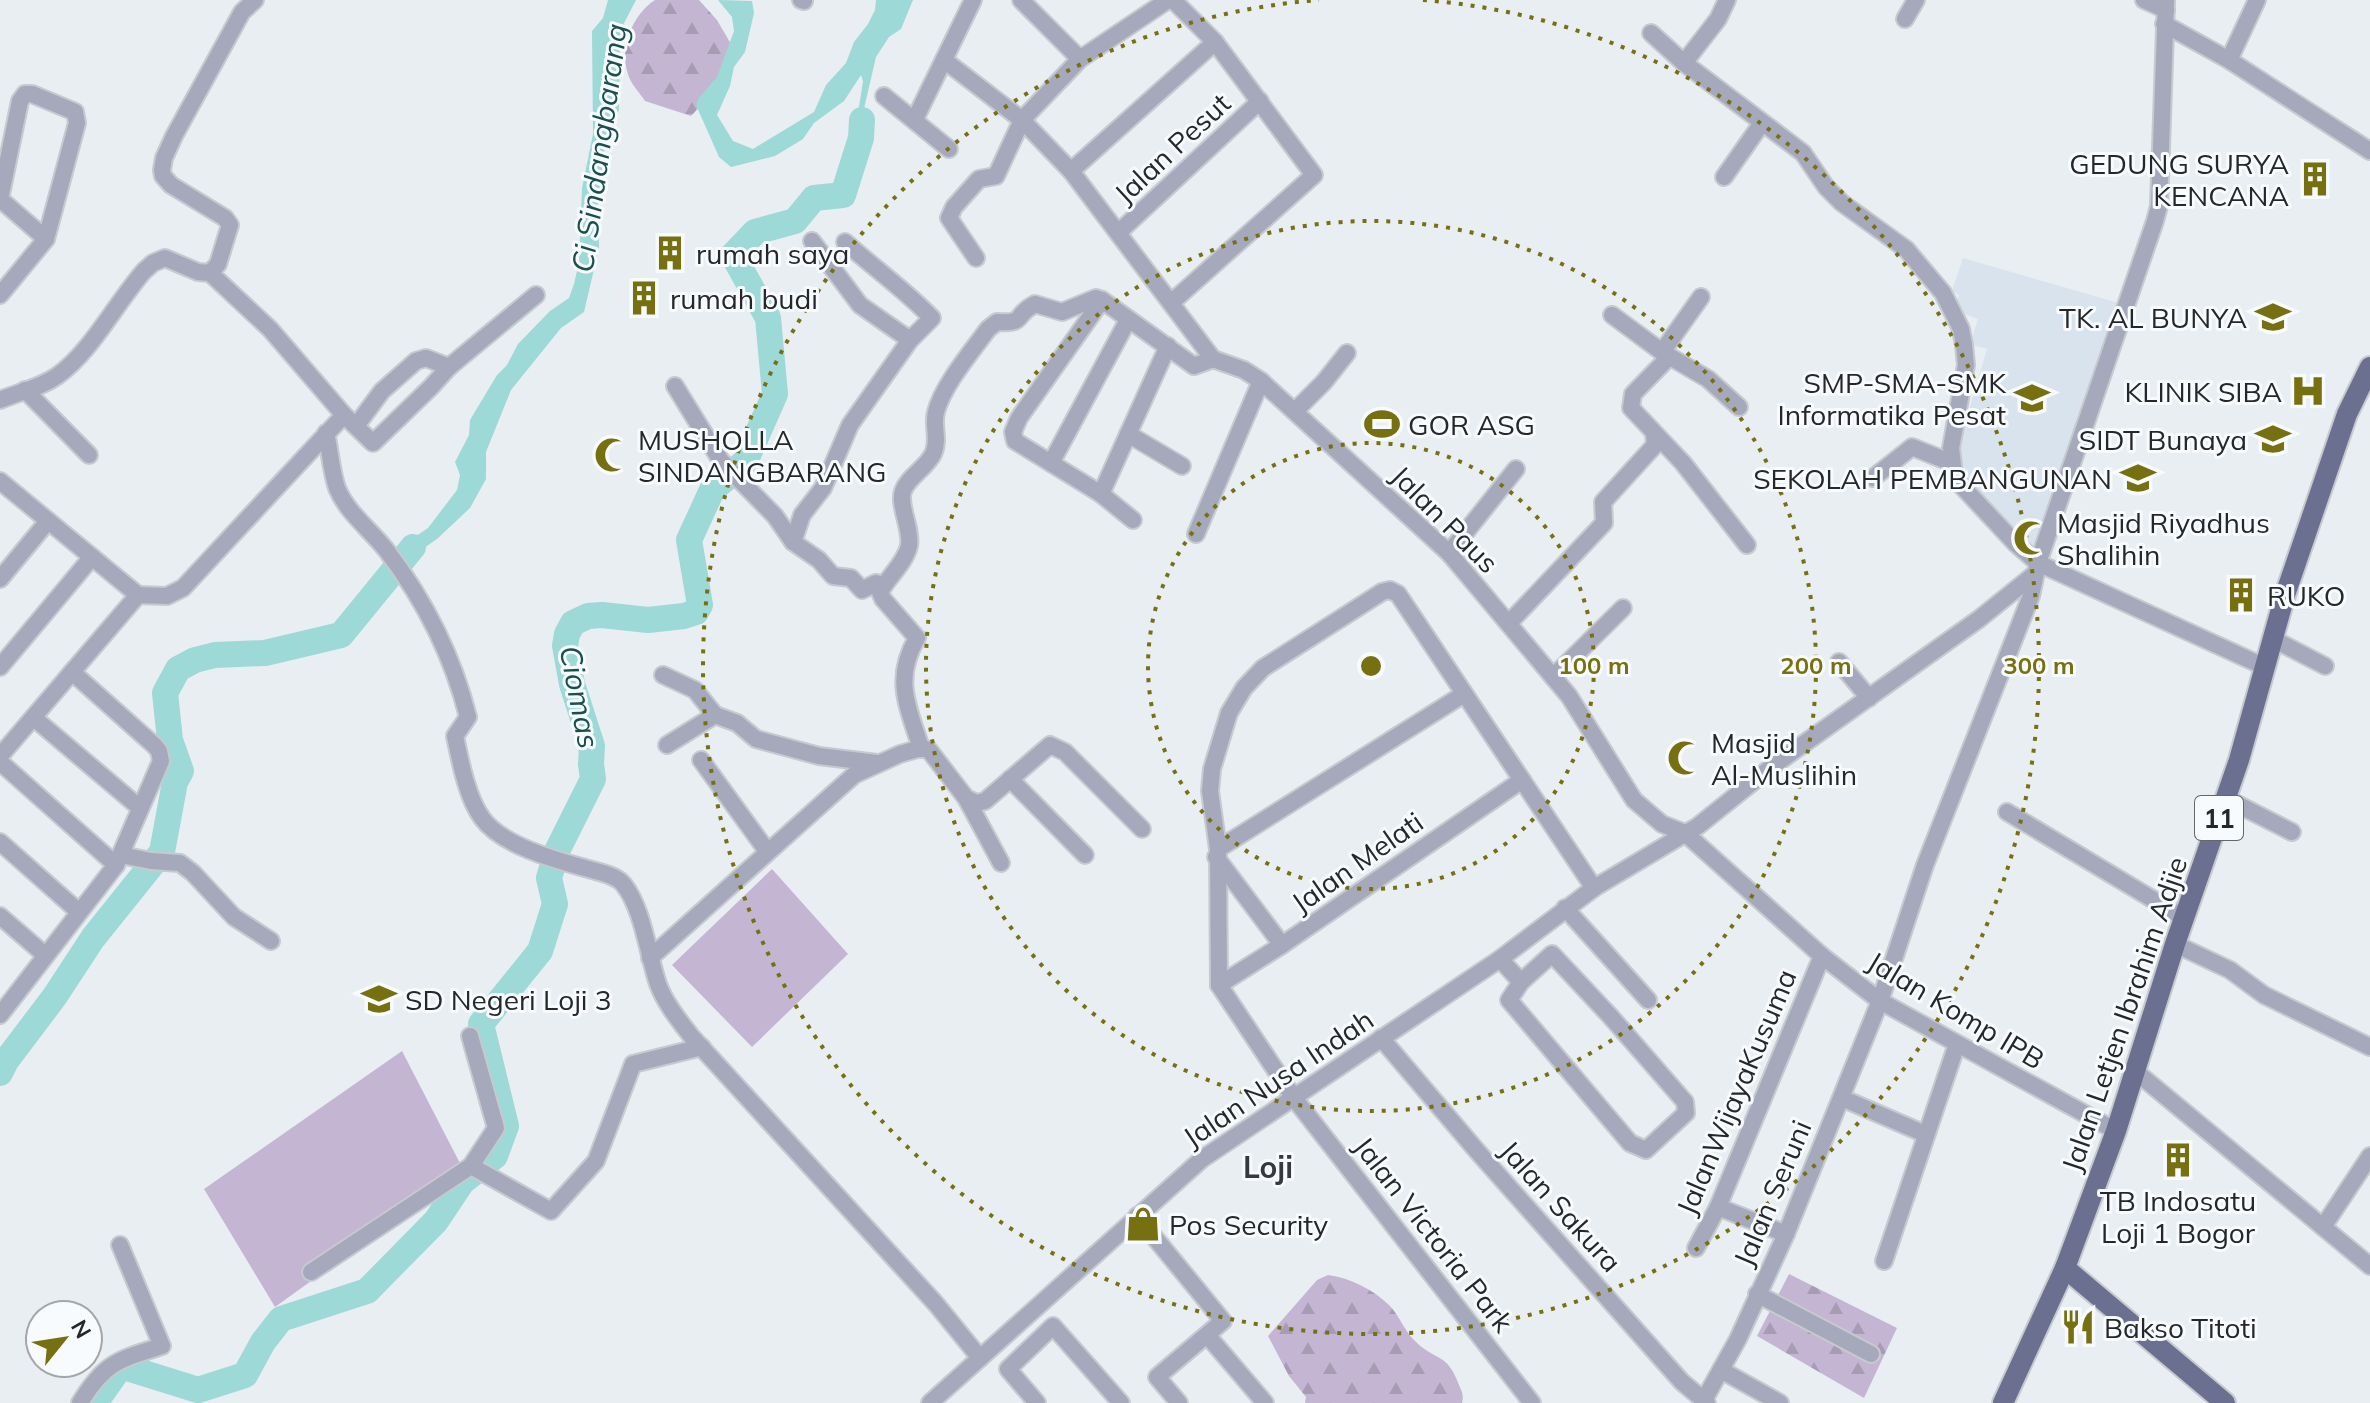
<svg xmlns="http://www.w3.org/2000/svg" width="2370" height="1403" viewBox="0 0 2370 1403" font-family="Mulish,sans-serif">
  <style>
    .built { fill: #d9e3ee }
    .grass { fill: #c4b6d3 }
    .forest { fill: url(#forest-firs) }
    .water { fill: #9dd9d6 }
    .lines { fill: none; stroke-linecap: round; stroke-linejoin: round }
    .river { stroke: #9dd9d6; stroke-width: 26 }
    .minor-casing { stroke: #c6cacf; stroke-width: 20 }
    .major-casing { stroke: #c6cacf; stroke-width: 24 }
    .minor { stroke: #a6a9bc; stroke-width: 16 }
    .major { stroke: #6b7091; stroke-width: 20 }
    .ring { fill: none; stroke: #777010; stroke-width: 4; stroke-dasharray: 4 8 }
    .labels { text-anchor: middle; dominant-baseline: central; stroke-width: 6; stroke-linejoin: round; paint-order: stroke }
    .shield { fill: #f8fbfe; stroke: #646769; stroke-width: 2 }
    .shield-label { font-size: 26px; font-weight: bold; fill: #252729 }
    .street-label { font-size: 28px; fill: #252729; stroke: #f8fbfe }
    .poi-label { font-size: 28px; fill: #252729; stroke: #f8fbfe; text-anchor: start }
    .water-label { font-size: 30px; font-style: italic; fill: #1a4f4d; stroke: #f8fbfe }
    .neighbourhood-label { font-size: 30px; font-weight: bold; fill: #36393d; stroke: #f8fbfe }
    .centre { fill: #777010; stroke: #f8fbfe; stroke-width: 4 }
    .ring-label { font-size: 24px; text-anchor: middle; font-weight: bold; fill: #777010; stroke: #f8fbfe; stroke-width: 6; stroke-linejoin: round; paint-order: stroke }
  </style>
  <defs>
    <pattern id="forest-firs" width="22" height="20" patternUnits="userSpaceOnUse" patternTransform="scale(2)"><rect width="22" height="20" fill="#c4b6d3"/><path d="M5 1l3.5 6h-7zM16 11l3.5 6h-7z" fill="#a89cb5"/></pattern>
  </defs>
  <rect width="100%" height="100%" fill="#e9eef3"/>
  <polygon class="built" points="1963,258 2122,304 2037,560 1954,469 1958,447 1987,349 1970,344 1978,319 1954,310 1959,295 1952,291"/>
  <g class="grass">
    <polygon points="772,869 848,954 752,1047 672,965"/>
    <polygon points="402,1051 464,1171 275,1307 204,1189"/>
  </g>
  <g class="forest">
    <path d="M655 0H699L717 20 731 44 721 84 691 116 645 101C640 93 630 83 628 74 619 47 633 14 655 0Z"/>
    <polygon points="1789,1274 1897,1328 1864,1398 1757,1336"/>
    <path d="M1328 1275C1351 1278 1374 1290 1390 1306 1400 1317 1405 1332 1416 1342 1437 1362 1447 1352 1459 1385 1462 1392 1464 1395 1462 1403H1305L1306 1397 1289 1376 1268 1336 1317 1280Z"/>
  </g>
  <g class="water">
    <polygon points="608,0 636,0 622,27 620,40 619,110 610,128 604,152 598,204 599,248 584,312 561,328 511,390 486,452 486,479 470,508 437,539 405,561 397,549 428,528 457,490 460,475 455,462 469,435 470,420 497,375 507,365 518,344 550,311 569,298 574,284 579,262 582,188 593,134 592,31 603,18"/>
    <polygon points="718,0 752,1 754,13 745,52 734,67 730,86 717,115 733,141 753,149 814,112 826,85 846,63 854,42 868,24 875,10 876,0 913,0 901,29 889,37 876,57 863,113 866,132 852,166 848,160 854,139 863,81 861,75 844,101 814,123 803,139 775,156 731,167 719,157 696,105 698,99 717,77 734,31 732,17"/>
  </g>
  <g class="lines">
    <g class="river">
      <polyline points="0,1073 6,1061 55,996 93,938 162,852 175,782 181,771 170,740 165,693 178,669 195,660 215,655 265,653 341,635 413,547"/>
      <polyline points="95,1403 121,1366 198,1390 245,1375 263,1342 281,1319 367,1291 436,1221 462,1182 495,1156 506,1126 481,1024 540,951 555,904 549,878 557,851 593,779 591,764 592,746 572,684 565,646 567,634 573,623 588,616 602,615 648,620 684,616 696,612 700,605 689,540 712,490 745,462 775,394 768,318 733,255 755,232 795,221 814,198 843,195 861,138 862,120"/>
    </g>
    <g class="minor-casing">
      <g id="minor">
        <polyline points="801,0 804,1"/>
        <polyline points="1021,0 1080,59"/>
        <polyline points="2144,0 2166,10"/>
        <polyline points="1905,19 1916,0"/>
        <polyline points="2164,24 2229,60 2370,151"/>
        <polyline points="1651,33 1684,63 1803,153 1826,187 1842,203 1906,249 1943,293 1961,329 1964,345 1966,365 1951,448 1954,473 1959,483 2016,544 2038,563 2265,667"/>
        <polyline points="944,60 1022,120 1071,171 1213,359 1244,370 1261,381 1449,553 1569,696 1634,800 1662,824 1685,833 1822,956 1880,1001 2116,1131"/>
        <polyline points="2229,60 2257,0"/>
        <polyline points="1684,63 1718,19 1727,0"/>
        <polyline points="884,96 949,149"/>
        <polyline points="915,119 973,0"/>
        <polyline points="1071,171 1215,42"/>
        <polyline points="1724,177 1762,123"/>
        <polyline points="0,199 46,239"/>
        <polyline points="1119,232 1260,101"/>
        <polyline points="812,241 860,305 910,340"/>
        <polyline points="976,258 949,218 954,207 979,179 996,176 1022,120 1080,59 1168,0"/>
        <polyline points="210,273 218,264 230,225 225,218 171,185 163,176 162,170 164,158 174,136 242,12 255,0"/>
        <polyline points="0,295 46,239 77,123 75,112 32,94 25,94 20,101 0,199"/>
        <polyline points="1172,302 1314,175 1215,42 1173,0"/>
        <polyline points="1612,315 1662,352 1708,379 1739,407"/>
        <polyline points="1662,352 1701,297"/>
        <polyline points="1669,357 1633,394 1631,408 1683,463 1747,545"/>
        <polyline points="675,386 721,461 775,516 793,542 819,560 833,576 851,578 862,590 876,583 884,585"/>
        <polyline points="25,390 89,455"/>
        <path d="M0 400C19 392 40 388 57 376 91 352 116 303 144 271L153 263 165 258 198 272 210 273 270 329 344 415 373 443 431 387 449 367 536 295"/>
        <polyline points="1295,411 1324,382 1347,353"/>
        <polyline points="356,426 382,391 416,361 426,358 449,367"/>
        <path d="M326 433C330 450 331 471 337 488 347 513 371 530 387 551 425 601 453 657 468 717L455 736C460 760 467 798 482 818 501 845 555 860 585 868 597 872 616 874 624 885 643 909 648 955 658 984 665 1003 678 1019 691 1036L936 1304 980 1358"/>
        <polyline points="1128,434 1182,466"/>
        <polyline points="1051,463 1128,320"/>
        <polyline points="1873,478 1912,447 1952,463"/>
        <polyline points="0,481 138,595"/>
        <polyline points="1101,494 1168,346"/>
        <polyline points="1133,520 1101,494 1015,441 1013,432 1019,418 1102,300 1194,366 1213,359"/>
        <polyline points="1196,534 1261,381"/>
        <path d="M793 542 802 515 823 488 850 425 910 340 932 318C905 290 874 268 845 242"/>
        <polyline points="1449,553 1516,469"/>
        <polyline points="0,579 48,521"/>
        <polyline points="138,595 167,596 183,588 344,415"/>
        <polyline points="1509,623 1604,523 1603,502 1655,445 1654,434"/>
        <polyline points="2273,639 2325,666"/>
        <polyline points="1839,662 1869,698"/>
        <polyline points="0,667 92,557"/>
        <polyline points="663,675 695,690 715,715 737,723 756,739 819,756 877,763"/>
        <polyline points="1553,677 1623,608"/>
        <polyline points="34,718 140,808"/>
        <polyline points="667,745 715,715"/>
        <path d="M921 748C908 707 893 679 917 638L883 599 880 592C888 577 905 563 909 546 912 529 898 505 903 491 908 477 926 468 933 454 940 439 932 426 936 412 943 385 972 351 988 329L997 322C1027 324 1013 315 1035 304L1062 312 1096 298 1102 300"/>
        <polyline points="0,756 138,595"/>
        <polyline points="701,760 767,851"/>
        <polyline points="0,762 116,865"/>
        <polyline points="1010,779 1085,855"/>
        <polyline points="966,798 1001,863"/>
        <polyline points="2225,798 2292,832"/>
        <polyline points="2007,812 2184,918"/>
        <polyline points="0,842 79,912"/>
        <polyline points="1218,849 1464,694"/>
        <polyline points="121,855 151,861 180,863 193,873 234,917 271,941"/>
        <polyline points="1216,857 1282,945"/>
        <polyline points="1565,908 1648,1000"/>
        <polyline points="0,916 45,955"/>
        <polyline points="2175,944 2230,970 2264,995 2370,1047"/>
        <polyline points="650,958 854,775 900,754 921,748 929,750 966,798 976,803 985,801 1050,745 1065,752 1142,829"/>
        <polyline points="1500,959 1521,982 1509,1000 1630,1143 1646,1150 1686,1113 1685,1102 1611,1017 1552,954 1521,982"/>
        <polyline points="1219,985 1218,849 1210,791 1212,769 1229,713 1244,688 1263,668 1382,592 1390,590 1398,594 1594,888"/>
        <polyline points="1219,985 1294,1098 1532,1403"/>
        <polyline points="1219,985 1282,945 1522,780"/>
        <polyline points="0,1015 116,865 161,761 159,751 155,746 72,672"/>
        <polyline points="470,1036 496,1128 471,1166"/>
        <polyline points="1381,1038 1477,1151 1682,1382 1707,1403"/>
        <polyline points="2135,1071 2370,1266"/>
        <polyline points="1851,1102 1925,1134"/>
        <polyline points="1718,1207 1786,1234"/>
        <polyline points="1137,1216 1223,1321 1157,1377 1179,1403"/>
        <polyline points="2323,1227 2370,1156"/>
        <polyline points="1696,1248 1718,1207 1822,956"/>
        <polyline points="1884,1261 1957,1044"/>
        <polyline points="311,1272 471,1166 551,1211 596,1161 633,1064 702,1047"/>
        <polyline points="1757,1294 1871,1354"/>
        <polyline points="1207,1335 1265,1403"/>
        <polyline points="1721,1370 1780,1403"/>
        <polyline points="1704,1400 1738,1339 1786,1234 1880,1001 1925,865 2031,596 2038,563 2155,221 2159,206 2166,0"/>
        <path d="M80 1403C105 1362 118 1360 162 1346L120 1245"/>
        <polyline points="930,1403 1202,1159 1500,959 1594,888 1698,826 1774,765 1979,619 2036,573"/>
        <polyline points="1037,1403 1008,1369 1053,1326 1121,1403"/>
      </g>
    </g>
    <g class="major-casing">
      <g id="major">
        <polyline points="2065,1268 2225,1403"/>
        <polyline points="2003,1403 2065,1268 2116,1131 2175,944 2239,760 2285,595 2347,414 2370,367"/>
      </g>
    </g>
    <use href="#minor" class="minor"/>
    <use href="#major" class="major"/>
  </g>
  <g class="ring">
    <circle cx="1371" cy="666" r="223"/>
    <circle cx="1371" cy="666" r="445"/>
    <path d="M1423 0A668 668 0 1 1 1319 0"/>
  </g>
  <defs>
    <g id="building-bare" transform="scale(2.76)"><path d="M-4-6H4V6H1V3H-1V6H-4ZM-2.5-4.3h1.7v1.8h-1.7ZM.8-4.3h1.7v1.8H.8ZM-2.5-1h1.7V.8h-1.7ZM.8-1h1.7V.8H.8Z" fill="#777010" stroke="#f8fbfe" stroke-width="2.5" paint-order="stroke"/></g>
    <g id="school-bare" transform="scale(2.76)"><path d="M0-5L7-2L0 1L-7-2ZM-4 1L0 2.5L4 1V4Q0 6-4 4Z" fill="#777010" stroke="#f8fbfe" stroke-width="2.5" paint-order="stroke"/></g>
    <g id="hospital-bare" transform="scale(2.76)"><path d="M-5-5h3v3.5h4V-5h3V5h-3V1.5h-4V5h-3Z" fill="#777010" stroke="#f8fbfe" stroke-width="2.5" paint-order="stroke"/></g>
    <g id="stadium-bare" transform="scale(2.76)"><path d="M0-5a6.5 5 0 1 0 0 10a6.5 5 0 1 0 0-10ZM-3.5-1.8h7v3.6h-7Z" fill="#777010" stroke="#f8fbfe" stroke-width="2.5" paint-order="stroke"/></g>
    <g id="mosque-bare" transform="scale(2.76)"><path d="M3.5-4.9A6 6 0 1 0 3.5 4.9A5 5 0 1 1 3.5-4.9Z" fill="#777010" stroke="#f8fbfe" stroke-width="2.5" paint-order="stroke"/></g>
    <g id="shop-bare" transform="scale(2.76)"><path d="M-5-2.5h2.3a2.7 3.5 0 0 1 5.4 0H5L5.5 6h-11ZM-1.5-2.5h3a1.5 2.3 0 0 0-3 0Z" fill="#777010" stroke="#f8fbfe" stroke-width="2.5" paint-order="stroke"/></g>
    <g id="restaurant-bare" transform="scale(2.76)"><path d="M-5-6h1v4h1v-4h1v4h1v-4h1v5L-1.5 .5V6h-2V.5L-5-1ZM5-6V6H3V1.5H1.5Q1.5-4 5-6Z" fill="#777010" stroke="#f8fbfe" stroke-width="2.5" paint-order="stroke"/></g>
  </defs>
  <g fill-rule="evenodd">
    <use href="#building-bare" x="2315" y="179"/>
    <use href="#building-bare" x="670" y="253"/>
    <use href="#building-bare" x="644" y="298"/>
    <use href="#school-bare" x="2273" y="317"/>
    <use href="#hospital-bare" x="2308" y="391"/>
    <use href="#school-bare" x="2032" y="398"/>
    <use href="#stadium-bare" x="1382" y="424"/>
    <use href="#school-bare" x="2273" y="439"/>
    <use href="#mosque-bare" x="612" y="455"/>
    <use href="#school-bare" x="2138" y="478"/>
    <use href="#mosque-bare" x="2031" y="538"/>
    <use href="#building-bare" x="2241" y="595"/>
    <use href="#mosque-bare" x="1685" y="758"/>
    <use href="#school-bare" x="379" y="999"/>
    <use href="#building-bare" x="2178" y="1160"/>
    <use href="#shop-bare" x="1143" y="1224"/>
    <use href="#restaurant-bare" x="2078" y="1327"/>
  </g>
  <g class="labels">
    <rect class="shield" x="2195" y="796" width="48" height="44" rx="6"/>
    <g class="shield-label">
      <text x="2219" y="818">11</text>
    </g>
    <g class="street-label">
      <text transform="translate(1172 148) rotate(-43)">Jalan Pesut</text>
      <text transform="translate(1445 519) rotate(45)">Jalan Paus</text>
      <text transform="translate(1357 862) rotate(-35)">Jalan Melati</text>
      <text transform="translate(1956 1010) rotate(31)">Jalan Komp IPB</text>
      <text transform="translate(2124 1014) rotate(-71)">Jalan Letjen Ibrahim Adjie</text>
      <text transform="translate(1278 1078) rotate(-34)">Jalan Nusa Indah</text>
      <text transform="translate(1736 1092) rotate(-67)">JalanWijayaKusuma</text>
      <text transform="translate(1772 1193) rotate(-67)">Jalan Seruni</text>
      <text transform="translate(1561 1206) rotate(48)">Jalan Sakura</text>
      <text transform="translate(1434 1234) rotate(52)">Jalan Victoria Park</text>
    </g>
    <g class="poi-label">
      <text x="2289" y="163" text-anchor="end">GEDUNG SURYA<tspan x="2289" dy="32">KENCANA</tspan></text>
      <text x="696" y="253">rumah saya</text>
      <text x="670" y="298">rumah budi</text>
      <text x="2247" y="317" text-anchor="end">TK. AL BUNYA</text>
      <text x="2006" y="382" text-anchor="end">SMP-SMA-SMK<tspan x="2006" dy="32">Informatika Pesat</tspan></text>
      <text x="2282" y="391" text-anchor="end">KLINIK SIBA</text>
      <text x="1408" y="424">GOR ASG</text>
      <text x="638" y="439">MUSHOLLA<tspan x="638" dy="32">SINDANGBARANG</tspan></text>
      <text x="2247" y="439" text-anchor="end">SIDT Bunaya</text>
      <text x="2112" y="478" text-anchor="end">SEKOLAH PEMBANGUNAN</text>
      <text x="2057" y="522">Masjid Riyadhus<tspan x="2057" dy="32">Shalihin</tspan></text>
      <text x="2267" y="595">RUKO</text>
      <text x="1711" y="742">Masjid<tspan x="1711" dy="32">Al-Muslihin</tspan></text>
      <text x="405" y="999">SD Negeri Loji 3</text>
      <text x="2178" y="1200" text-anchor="middle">TB Indosatu<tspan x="2178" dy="32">Loji 1 Bogor</tspan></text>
      <text x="1169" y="1224">Pos Security</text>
      <text x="2104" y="1327">Bakso Titoti</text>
    </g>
    <g class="water-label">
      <text transform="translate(599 148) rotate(-82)">Ci Sindangbarang</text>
      <text transform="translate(580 697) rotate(79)">Ciomas</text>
    </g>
    <g class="neighbourhood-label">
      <text x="1268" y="1167">Loji</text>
    </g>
  </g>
  <circle cx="1371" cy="666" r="12" class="centre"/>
  <g class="ring-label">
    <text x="1594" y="674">100 m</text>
    <text x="1816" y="674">200 m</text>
    <text x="2039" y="674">300 m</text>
  </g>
  <g transform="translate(64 1339) rotate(60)"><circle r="38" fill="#f8fbfe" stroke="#a4a6a9" stroke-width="2"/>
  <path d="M0-6L14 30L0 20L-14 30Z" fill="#777010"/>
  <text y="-12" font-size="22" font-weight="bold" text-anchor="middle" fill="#252729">N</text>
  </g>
</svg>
